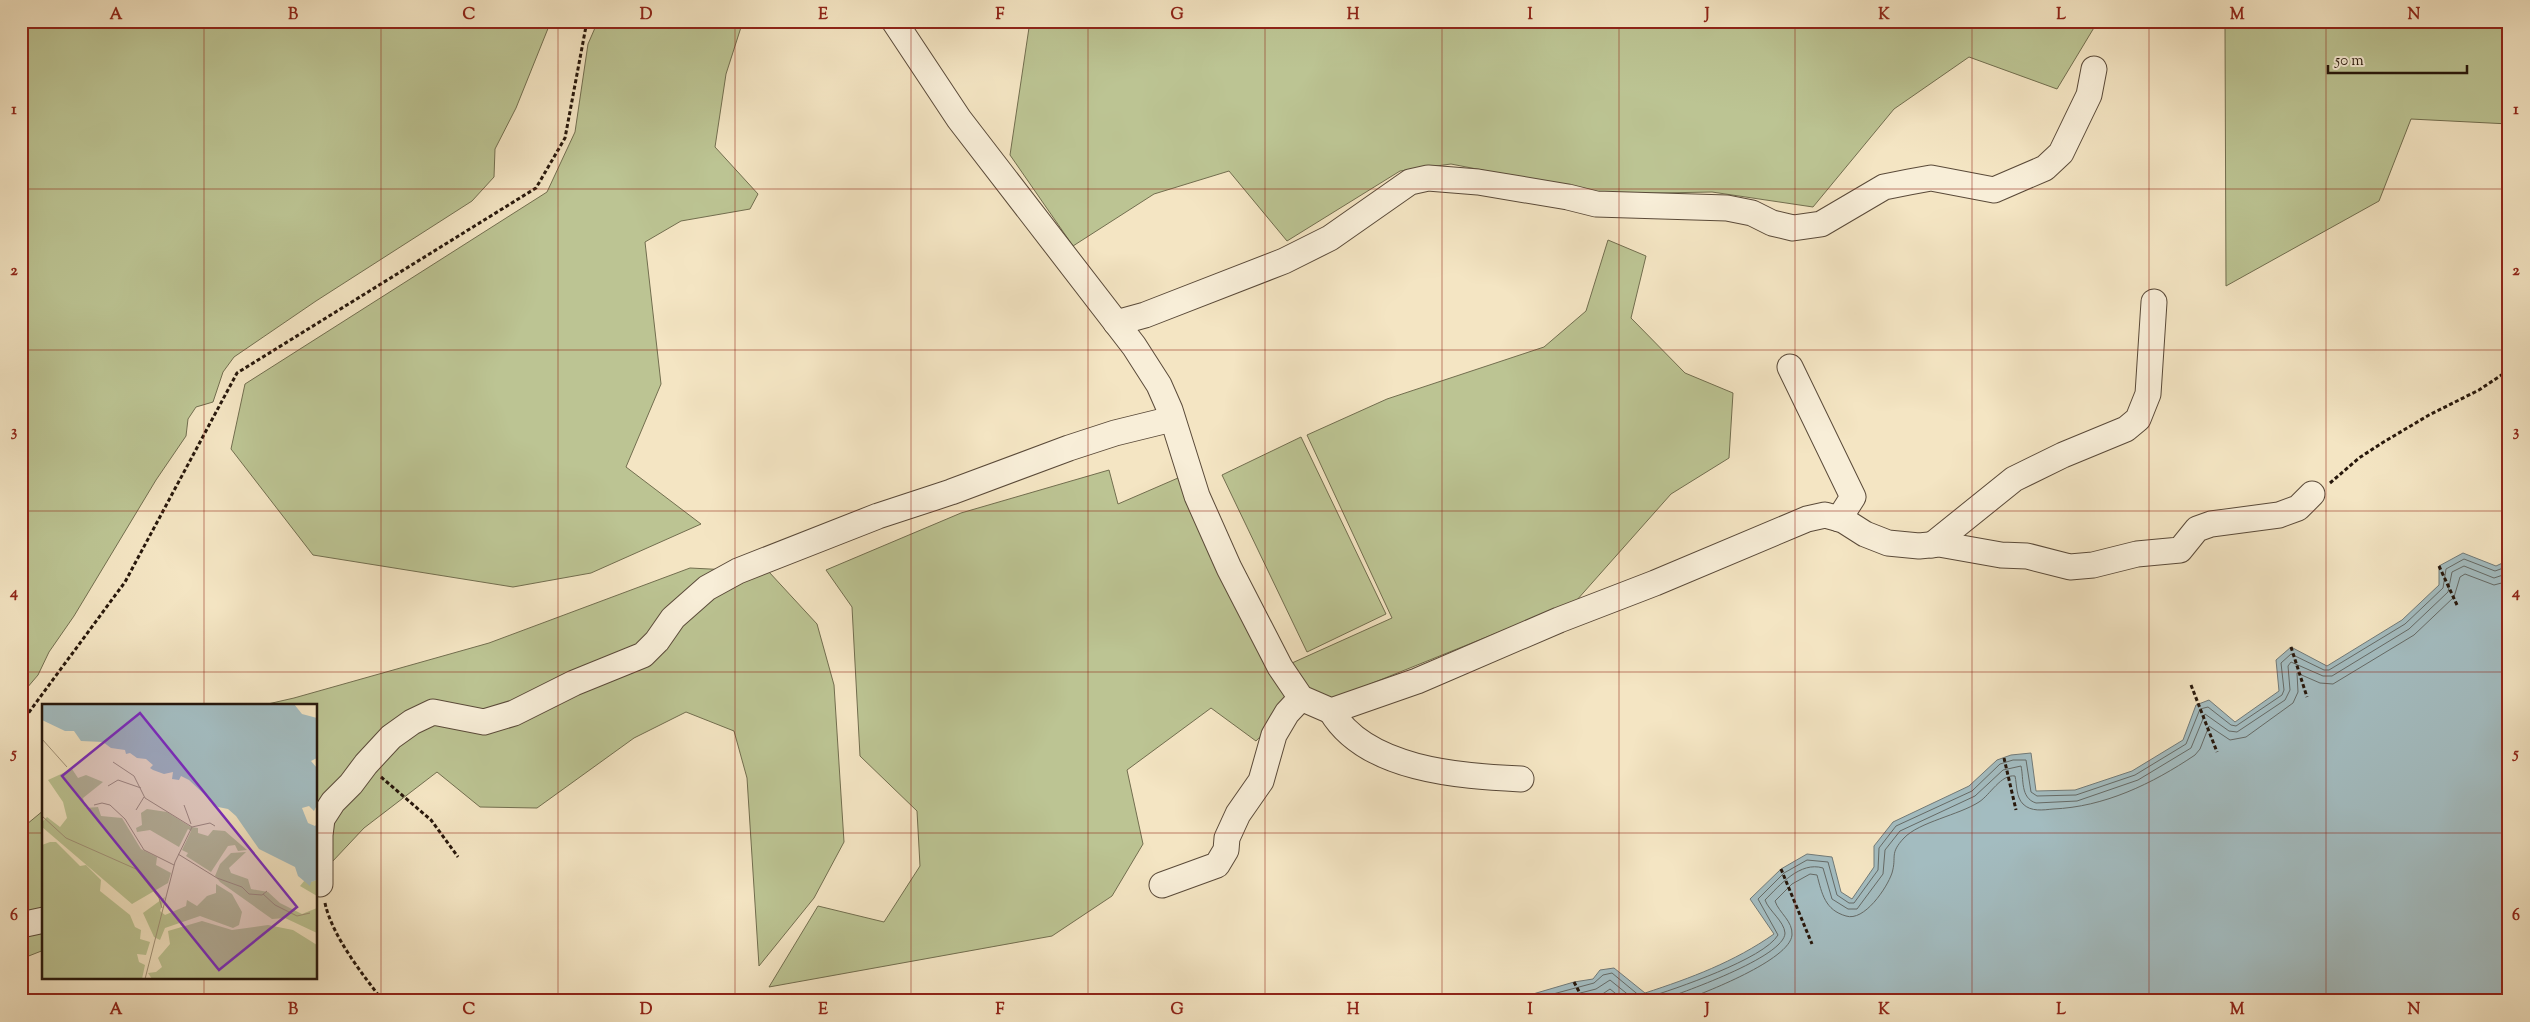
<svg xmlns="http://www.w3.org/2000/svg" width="2530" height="1022" viewBox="0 0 2530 1022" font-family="'Sorts Mill Goudy',serif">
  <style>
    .green { fill: #bcc493; stroke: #726e4f }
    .water { fill: #a3bcc0; stroke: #717a78 }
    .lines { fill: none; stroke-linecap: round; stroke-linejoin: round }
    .shore { stroke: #656a66; stroke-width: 1 }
    .minor-casing { stroke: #5a4a39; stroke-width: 27 }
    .path { stroke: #27170b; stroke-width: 3; stroke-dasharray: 4 2.5; stroke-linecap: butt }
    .minor { stroke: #f8eed8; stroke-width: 25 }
    .grid { fill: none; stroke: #8f2418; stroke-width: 1; stroke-opacity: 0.55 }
    .inset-road { fill: none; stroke: #a29379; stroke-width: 1 }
    .view { fill: #7b2cbf; fill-opacity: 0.15; stroke: #7b2cbf; stroke-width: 2.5 }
    .inset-edge { fill: none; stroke: #27170b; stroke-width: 2.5 }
    .neatline { fill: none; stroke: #8f2418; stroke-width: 2 }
    .grid-label { font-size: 16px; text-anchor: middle; font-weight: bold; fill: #8f2418 }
  </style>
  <rect width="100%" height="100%" fill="#f4e5c3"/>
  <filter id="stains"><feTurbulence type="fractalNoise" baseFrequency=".004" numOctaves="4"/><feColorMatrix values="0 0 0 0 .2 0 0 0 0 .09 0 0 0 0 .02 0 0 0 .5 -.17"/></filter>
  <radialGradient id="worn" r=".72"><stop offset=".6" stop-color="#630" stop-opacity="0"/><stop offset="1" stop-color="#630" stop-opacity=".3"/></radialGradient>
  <g class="green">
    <polygon points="21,21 551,21 516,108 495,149 494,177 472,201 316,301 234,357 223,372 213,402 196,407 188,419 186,436 156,480 74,616 49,652 38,675 21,695"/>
    <polygon points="598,21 743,21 726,74 715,147 758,194 750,209 681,221 645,242 661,384 626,467 701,524 591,573 513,587 313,555 231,449 245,384 547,192 575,132 588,44"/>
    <polygon points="1030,21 2098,21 2057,89 1969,57 1894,109 1813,207 1712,192 1605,194 1451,164 1400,171 1287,241 1229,171 1154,194 1073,246 1010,155"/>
    <polygon points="2213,21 2509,21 2509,124 2411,119 2379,201 2226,286 2225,27"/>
    <polygon points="1608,240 1646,256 1631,318 1685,373 1733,393 1729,458 1671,494 1576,601 1333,699 1305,690 1256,741 1211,708 1127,770 1143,844 1112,896 1052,936 769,987 818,906 884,922 920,866 917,811 860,756 852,607 826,570 961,513 1109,470 1118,504 1178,478 1253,639 1272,672 1392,618 1307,435 1387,399 1544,347 1586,311"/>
    <polygon points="1301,437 1386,614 1307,652 1222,475"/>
    <polygon points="690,568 769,572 817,624 834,685 844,842 814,898 759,966 747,778 734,731 686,712 634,738 537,808 480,807 437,772 364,828 316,879 316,706 259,706 294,698 489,643"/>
    <polygon points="44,810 44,950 21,959 21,829"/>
  </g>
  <path class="water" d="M2463 553 2496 566 2509 560V1001H1509L1574 982 1593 979 1600 970 1614 968 1645 993C1691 978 1734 962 1774 934L1750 899 1781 869 1807 854 1832 857 1841 892 1852 899 1874 867V846L1893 822 1969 786 1997 760 2011 755 2031 753 2036 791 2075 790 2132 771 2183 740 2196 705 2209 700 2235 722 2279 691 2276 660 2291 647 2327 666 2402 620 2439 585V566Z"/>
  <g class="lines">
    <g class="shore">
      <path d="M1527 1001 1594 983 1603 975 1612 973 1641 997 1646 998C1675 989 1764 959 1778 935L1758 899 1784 873 1807 860 1828 862 1837 895 1849 903H1854L1878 870 1879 848 1896 826 1972 791 2000 764 2013 760H2026L2031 792 2037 796 2076 795 2135 775 2186 744 2200 709 2208 707 2231 725 2236 726 2282 695 2284 690 2281 663 2291 654 2324 670H2329L2405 624 2443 588 2446 569 2464 559 2495 571 2509 566"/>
      <polyline points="1549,1001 1596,989 1610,980 1636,1001"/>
      <polyline points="1575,1001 1598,997 1610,989 1625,1001"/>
      <path d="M1658 1001C1679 994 1785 957 1785 933 1784 921 1769 911 1765 900 1780 885 1800 861 1823 868L1832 899 1848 909H1857L1883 874 1885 850 1900 831 1975 796 2003 770 2021 766C2024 779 2020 798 2036 803L2077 801 2138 780 2191 748 2205 714 2229 731 2237 732 2285 700 2290 690 2288 666 2291 662 2323 676H2332L2409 629 2448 592 2452 572 2464 566 2494 578 2509 573"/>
      <path d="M1682 1001C1704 993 1790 960 1792 935 1793 921 1779 913 1775 901L1792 884 1810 874 1817 875C1822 894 1825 910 1846 916 1864 922 1887 888 1892 873 1897 856 1889 854 1904 838 1919 822 1959 815 1979 802 1990 795 2001 774 2015 776 2017 785 2016 797 2023 804 2031 812 2043 810 2053 809 2104 807 2152 784 2195 755L2200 749 2209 726 2230 740 2246 737 2293 703 2298 692 2297 673 2320 683 2333 684 2414 635 2454 597 2460 577 2465 574 2494 585 2509 581"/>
    </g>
    <g class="minor-casing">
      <g id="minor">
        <polyline points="894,21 959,119 1134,346 1159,385 1170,410 1197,496 1229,568 1280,667 1301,698 1331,711 1417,681 1559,620 1655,583 1807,519 1825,515 1843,520 1865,534 1888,543 1919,546 1939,544 2001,555 2027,556 2070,567 2093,565 2137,554 2180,550 2197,529 2211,524 2279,515 2298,508 2312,494"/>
        <polyline points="1116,323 1145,315 1284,261 1330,238 1410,182 1428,178 1478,182 1568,197 1596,204 1727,208 1752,213 1772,223 1793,228 1821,224 1884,187 1909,182 1931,178 1994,190 2045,168 2061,153 2089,95 2094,69"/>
        <polyline points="1790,367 1853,497 1839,519"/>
        <polyline points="1932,545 2014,479 2063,455 2126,429 2138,419 2148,394 2154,302"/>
        <path d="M1331 711C1366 770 1459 776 1521 779"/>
        <polyline points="320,884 320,835 322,819 333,802 351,784 366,764 391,737 412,722 433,712 484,722 514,713 574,683 643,655 657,641 673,618 707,588 738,571 878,516 951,492 1069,448 1115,433 1172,419"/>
        <polyline points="1162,885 1217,865 1226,850 1227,838 1238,814 1261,781 1274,735 1287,713 1301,698"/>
        <polyline points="21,925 44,920"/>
      </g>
    </g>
    <g class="path">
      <polyline points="2330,483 2359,458 2382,443 2429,415 2479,390 2509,370"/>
      <polyline points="2439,566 2457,605"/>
      <polyline points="2291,647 2307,697"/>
      <polyline points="2191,685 2217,752"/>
      <polyline points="21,723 125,582 237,373 536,188 565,138 587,21"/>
      <polyline points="2004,758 2016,810"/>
      <polyline points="381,777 431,820 458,857"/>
      <polyline points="1781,869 1812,944"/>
      <path d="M325 903C332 936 363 975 383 1001"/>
      <polyline points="1574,982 1584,1001"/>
    </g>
    <use href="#minor" class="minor"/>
  </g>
  <path class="grid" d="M204 21V706M381 21V1001M558 21V1001M735 21V1001M911 21V1001M1088 21V1001M1265 21V1001M1442 21V1001M1619 21V1001M1795 21V1001M1972 21V1001M2149 21V1001M2326 21V1001M21 189H2509M21 350H2509M21 511H2509M21 672H2509M21 833H44M316 833H2509M204 978V1001"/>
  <g transform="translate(42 704)">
    <rect width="275" height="275" fill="#f4e5c3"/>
    <path d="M30 65 36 74 44 71 61 78 41 94 44 104 56 103 59 112 80 114 99 145 115 153 114 161 129 169 126 179 90 200 0 123V118L5 113 18 123 25 114 21 98 6 76ZM105 105 125 108 149 123 156 124V129L166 132 171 126 183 127 205 146 196 147 193 141 186 142 169 168 144 152 146 149 140 146 149 127 146 125 137 143 108 126 95 128 94 124 100 121 99 109ZM8 138H14L38 162 44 161 59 176 58 187 88 211 93 223 99 226 98 235 108 238 104 251 95 250 97 258 103 261 100 275H0V141ZM204 148 187 164 189 169 206 175 209 185 226 188 238 199 260 210 275 204V229L243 214 230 215 178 178 173 172 178 160 189 149ZM263 176 268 181V178L275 176V192L258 182ZM174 180 190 190 200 208 197 221 191 224 158 212 123 224 118 236 112 233 101 209 123 193 118 207 123 211 144 202 145 196 155 202 165 192 174 189ZM160 217 190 226 226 221 251 226 275 241V275H110L106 269 114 268 120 263 116 254 128 240 126 227Z" fill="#bcc493"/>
    <path d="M0 0H252L260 10 275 14V54L269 57 275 64V101L272 107 267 102 260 104 266 119 273 122 275 120V176L269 178 268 182 256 172 253 163 217 145 194 112 186 105 176 103 147 76 139 72 137 76 130 75 131 68 122 70 111 66 108 64 111 61 104 55 95 54 88 49 84 50 83 46 69 44 61 38 39 37 32 27H23L0 16Z" fill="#a3bcc0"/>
    <path class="inset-road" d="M0 35 25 63M71 58 92 72 103 94 150 123 133 158 103 275M66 82 76 76 99 84M52 101 60 99 68 101 83 115 102 146 132 161M142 101 149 120M94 106 102 93M0 112 24 134 94 165 117 194 120 204M150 123 168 119 173 122M136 150 175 174 200 183 207 190 220 191 225 187M221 190 233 201 255 212 268 209"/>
    <path class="view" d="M98 9 255 203 177 266 20 72Z"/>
    <rect width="275" height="275" class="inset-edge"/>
  </g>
  <rect width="2530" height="1022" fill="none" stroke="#f4e5c3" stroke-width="55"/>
  <path d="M2328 65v8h139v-8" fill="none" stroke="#27170b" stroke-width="2.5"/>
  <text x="2335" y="65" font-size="15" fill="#27170b" stroke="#f8eed8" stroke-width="4" paint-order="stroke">50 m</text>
  <rect x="28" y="28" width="2474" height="966" class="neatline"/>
  <g class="grid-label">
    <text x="116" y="19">A</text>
    <text x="293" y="19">B</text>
    <text x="469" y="19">C</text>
    <text x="646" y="19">D</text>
    <text x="823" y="19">E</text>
    <text x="1000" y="19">F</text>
    <text x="1177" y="19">G</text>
    <text x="1353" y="19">H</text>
    <text x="1530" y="19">I</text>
    <text x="1707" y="19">J</text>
    <text x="1884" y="19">K</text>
    <text x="2061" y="19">L</text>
    <text x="2237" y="19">M</text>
    <text x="2414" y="19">N</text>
    <text x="14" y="114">1</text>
    <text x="2516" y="114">1</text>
    <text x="14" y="275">2</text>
    <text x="2516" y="275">2</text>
    <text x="14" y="436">3</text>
    <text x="2516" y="436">3</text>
    <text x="14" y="597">4</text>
    <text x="2516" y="597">4</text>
    <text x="14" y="758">5</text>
    <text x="2516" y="758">5</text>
    <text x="14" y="920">6</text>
    <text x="2516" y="920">6</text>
    <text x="116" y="1014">A</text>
    <text x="293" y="1014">B</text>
    <text x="469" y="1014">C</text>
    <text x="646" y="1014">D</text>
    <text x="823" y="1014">E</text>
    <text x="1000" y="1014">F</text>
    <text x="1177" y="1014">G</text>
    <text x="1353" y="1014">H</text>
    <text x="1530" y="1014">I</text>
    <text x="1707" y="1014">J</text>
    <text x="1884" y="1014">K</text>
    <text x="2061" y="1014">L</text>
    <text x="2237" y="1014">M</text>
    <text x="2414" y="1014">N</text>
  </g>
  <rect width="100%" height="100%" filter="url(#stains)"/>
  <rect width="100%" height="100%" fill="url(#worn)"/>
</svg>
